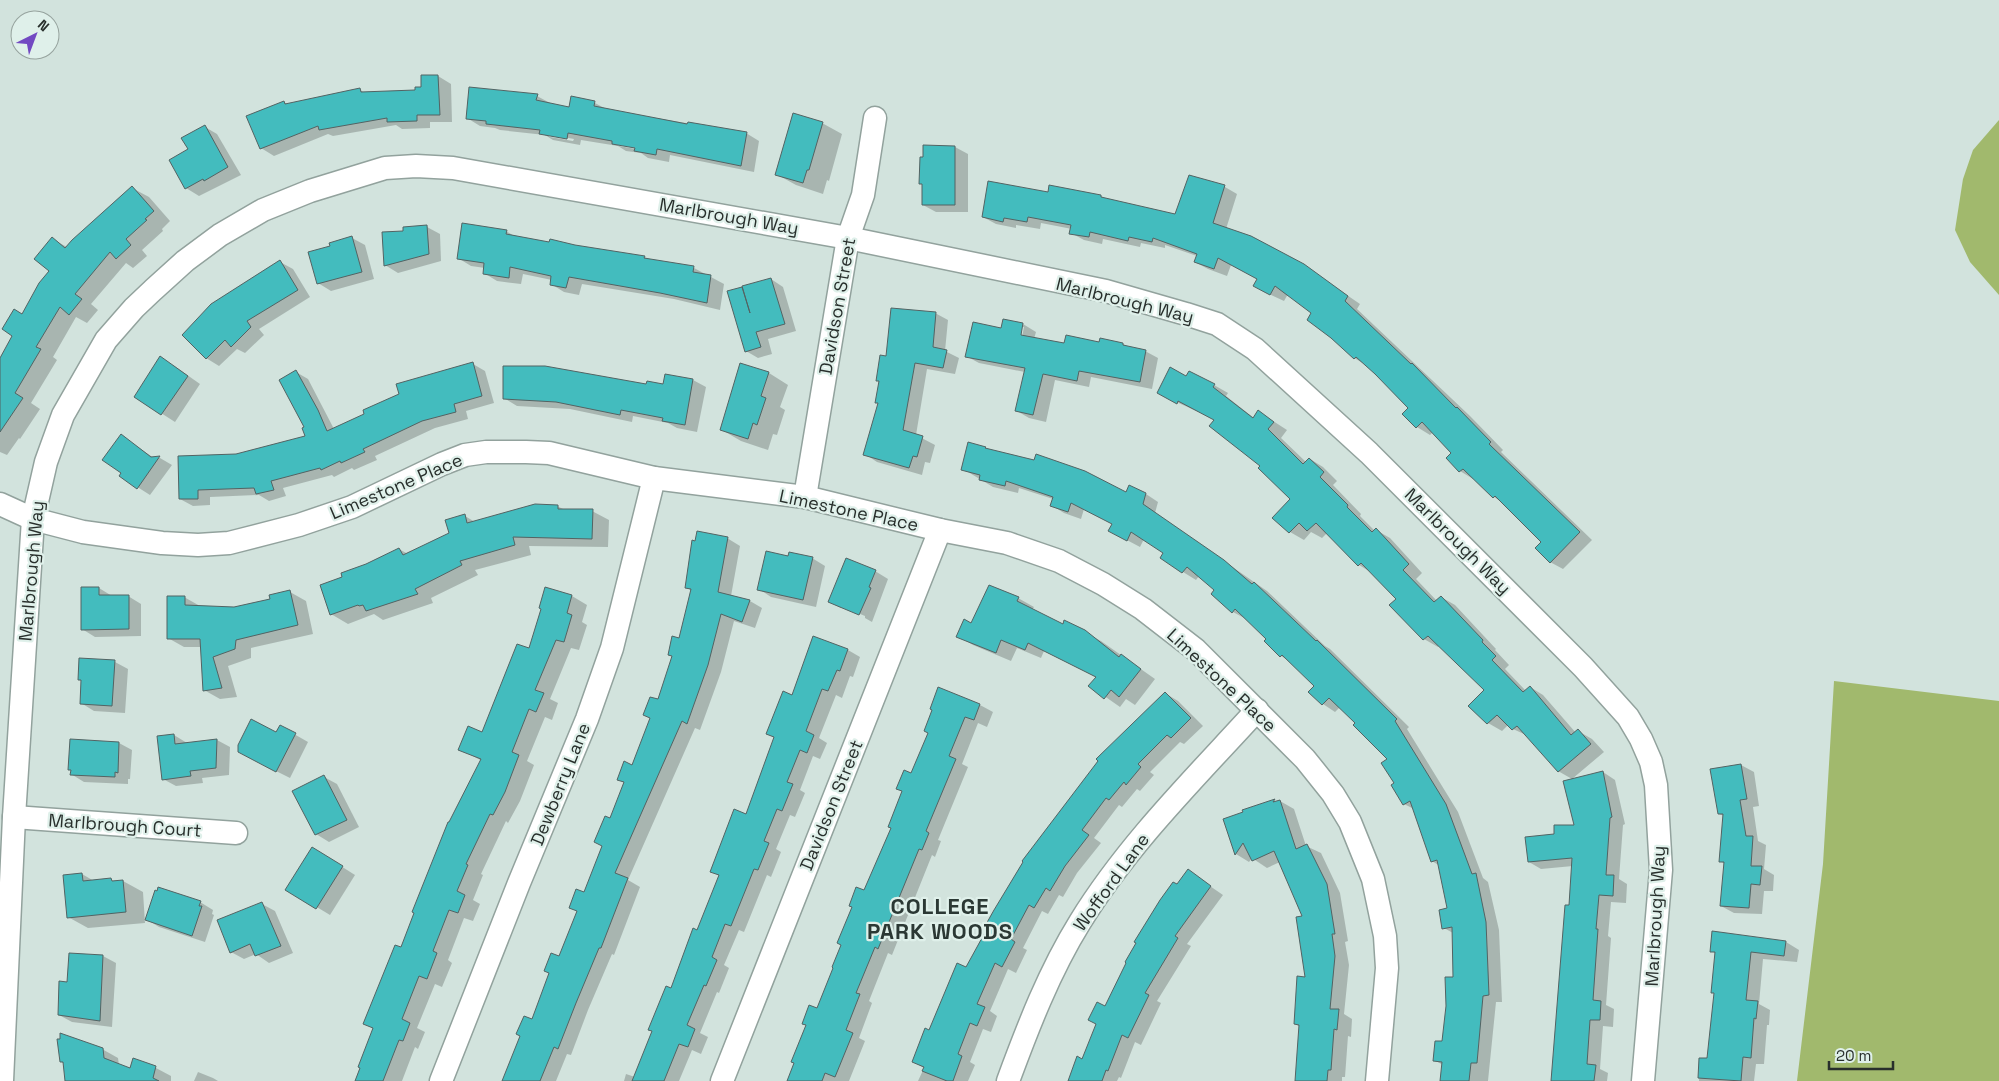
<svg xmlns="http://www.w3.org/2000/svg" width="1999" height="1081" viewBox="0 0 1999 1081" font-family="'Space Grotesk',sans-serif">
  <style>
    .forest { fill: #a1b96d }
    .shadow { fill: #0003; fill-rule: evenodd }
    .building { fill: #43bcbe; stroke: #536363 }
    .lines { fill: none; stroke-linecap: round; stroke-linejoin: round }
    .minor-casing { stroke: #92a29d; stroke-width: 25 }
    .minor { stroke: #fff; stroke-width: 22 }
    .labels { text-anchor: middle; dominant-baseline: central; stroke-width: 4.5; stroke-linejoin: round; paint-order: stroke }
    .street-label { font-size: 18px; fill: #282f2c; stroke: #dff0ea }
    .district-label { font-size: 22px; font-weight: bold; letter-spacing: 1px; fill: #2b3834; stroke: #dff0ea }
  </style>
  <rect width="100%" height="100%" fill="#d2e3dd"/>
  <g class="forest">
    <polygon points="1999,120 1999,295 1970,262 1955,230 1963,179 1973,150"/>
    <polygon points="1834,681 1999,701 1999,1081 1797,1081 1823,864"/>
  </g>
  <g class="shadow">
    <polygon points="438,76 451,84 452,122 430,122 430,128 402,129 396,125 333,136 328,134 274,156 261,148 284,102 288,105 360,90 365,93 417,91 422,88 422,77"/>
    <path d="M537 96 550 103 570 109 572 98 595 103 608 110 746 133 759 141 754 172 670 155 669 162 648 158 641 153 626 151 618 146 581 140 580 145 553 140 545 135 500 130 495 128 480 126 467 118ZM547 134 574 139 573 141 550 137ZM616 143 641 148V150L619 146Z"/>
    <polygon points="822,123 842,134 829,181 827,180 823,194 796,185 776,174"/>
    <polygon points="205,127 217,134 241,175 199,196 186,188 170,161 189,150"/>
    <polygon points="924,147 955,147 968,154 968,212 936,212 923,205"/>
    <polygon points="1190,176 1225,187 1237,194 1226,229 1303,265 1360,304 1357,309 1470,416 1503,450 1501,452 1592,540 1563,569 1550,562 1543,542 1503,503 1494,497 1474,478 1473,479 1460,471 1447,458 1453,453 1433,432 1430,435 1417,427 1404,414 1409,408 1368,366 1354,358 1313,313 1288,294 1284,301 1267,293 1258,279 1231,265 1227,276 1208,269 1195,262 1197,256 1165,245 1165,248 1141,243 1140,247 1103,239 1102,244 1084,240 1071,233 1072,229 1041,223 1040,229 1016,225 1016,228 996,224 983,217 1049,194 1101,196 1106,199 1176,215"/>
    <polygon points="132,188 149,197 170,221 162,229 163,231 142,250 147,256 133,268 126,263 91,304 98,310 87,323 76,317 53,357 57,360 31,403 40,409 20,439 19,438 7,455 0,452 0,360 23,316 51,271 52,239 67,247"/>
    <polygon points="427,227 440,234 441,261 398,273 385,265 404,232"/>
    <polygon points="506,231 516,237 619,254 644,257 651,260 694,268 724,284 720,310 674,299 582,284 579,295 564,292 551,284 552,280 523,274 521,284 497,281 484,273 485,268 471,266 458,258"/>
    <polygon points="352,238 365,245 374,279 331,291 318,283 331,247"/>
    <polygon points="280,262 293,269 310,297 259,329 264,335 245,353 237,349 219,366 206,358"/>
    <polygon points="771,279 783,287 796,331 768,339 772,354 758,358 746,351 741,288 745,290"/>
    <polygon points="935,313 948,320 945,351 959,358 955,374 927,369 916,435 935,445 930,463 925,462 922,475 877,462 865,454 879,404 876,402 880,382 877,380 887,357"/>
    <path d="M1004 321 1023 324 1036 332 1034 339 1065 345 1123 344 1130 348 1145 351 1158 358 1152 389 1091 377 1089 387 1055 380 1046 422 1029 418 1017 411 1025 372 979 363 966 356 1002 329ZM1021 327H1024L1021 342 1019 341Z"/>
    <polygon points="473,364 485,371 494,403 466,411 468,419 435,428 375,456 377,460 354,470 352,468 334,477 332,475 283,488 286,496 269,501 259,495 210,497 210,505 193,506 180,499 237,456 307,437 296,372 308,379 334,429"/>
    <polygon points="173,365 200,384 175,422 136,397"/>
    <polygon points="769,373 788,385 780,407 785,410 777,435 773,434 768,450 741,441 722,430"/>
    <polygon points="1187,377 1214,385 1228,393 1226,396 1254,418 1259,412 1287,430 1281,438 1306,462 1310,459 1323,467 1337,481 1333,485 1361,514 1360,516 1375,531 1376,530 1390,538 1422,573 1416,579 1437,601 1441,597 1455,605 1496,649 1495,650 1509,665 1505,669 1526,691 1530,687 1543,695 1576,733 1578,731 1592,739 1604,752 1572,779 1558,771 1528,736 1513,729 1508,725 1502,731 1488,723 1470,706 1486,690 1440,645 1438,647 1424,639 1398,599 1374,574 1359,565 1327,533 1322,538 1311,532 1304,540 1290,532 1274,517 1291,499 1262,466 1216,420 1172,400"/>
    <polygon points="693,380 706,387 697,432 677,428 668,423 633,416 632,422 570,409 517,406 504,398 647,385 664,385"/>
    <polygon points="121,436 154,458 160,458 172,465 150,495 120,476 122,473"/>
    <polygon points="969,444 1126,493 1146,494 1158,502 1155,513 1267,591 1325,646 1330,649 1409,727 1407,729 1458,812 1483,878 1488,882 1499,930 1502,1002 1496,1002 1488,1081 1441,1081 1443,1065 1434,1060 1444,1043 1455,978 1453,933 1444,928 1448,909 1440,866 1432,861 1414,809 1404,804 1395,783 1389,760 1340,707 1335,712 1323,704 1310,692 1316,686 1292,663 1281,656 1266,641 1268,639 1246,619 1233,612 1212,594 1216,590 1199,576 1196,580 1183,572 1162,557 1165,553 1144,539 1140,547 1123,538 1113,524 1084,509 1081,519 1064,513 1051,505 1053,499 1019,488 1018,493 993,487 963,469"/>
    <polygon points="557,506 565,510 592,511 609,520 608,547 529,546 531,555 475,570 478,575 431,598 433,603 383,620 374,614 348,624 331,614 343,577 399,549 408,554 450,533 465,516 475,522"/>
    <polygon points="727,538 740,546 731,596 750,601 762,608 755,628 734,621 721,672 700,730 695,728 628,880 640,887 614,955 612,954 588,1010 571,1055 567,1054 556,1081 506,1081 560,958 603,846 610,819 625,783 618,779 632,766 659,701 680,639 692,591 687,588"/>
    <polygon points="789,557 812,558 825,566 816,607 771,597 759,589"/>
    <polygon points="875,571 888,579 872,622 865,618 865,616 841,606 841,608 829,602"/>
    <polygon points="99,588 112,596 128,596 141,604 141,636 95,637 82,629"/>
    <polygon points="546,588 572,596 587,605 582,622 587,625 579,650 571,648 550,699 558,703 552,720 545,717 527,761 534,765 520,801 508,823 506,821 481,874 483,875 473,900 480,904 473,921 464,918 448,960 452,963 442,987 435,984 417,1028 425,1032 418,1049 415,1047 402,1081 355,1081 374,1029 365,1023 401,949 482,761 460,749 483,733 530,649 542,609"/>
    <polygon points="290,592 306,601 313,634 251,648 251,658 228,666 237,697 220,699 204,690 202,647 184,647 168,638 184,597 200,606 234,608 271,599"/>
    <polygon points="1018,598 1034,607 1032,610 1063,625 1084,632 1101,641 1155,679 1135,705 1126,699 1120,707 1090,686 1097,678 1044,651 1041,658 1017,648 1011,661 973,645 958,636 972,624"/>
    <polygon points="848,650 860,657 853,677 850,676 842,698 836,695 819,738 827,743 820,759 813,756 800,790 805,793 795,817 790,815 776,849 781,852 771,877 767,875 744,932 739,930 724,965 729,968 719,993 717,992 700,1033 708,1037 701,1054 692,1050 679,1081 624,1081 626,1074 635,1077 698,931 720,876 711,871 747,816 775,738 768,734 793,696"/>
    <polygon points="115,662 128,669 125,713 94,711 81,703 82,681 79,680"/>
    <polygon points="939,689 980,705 993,712 987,727 978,723 962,764 968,767 938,840 941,841 935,857 932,855 892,955 888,953 869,1001 872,1003 859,1038 865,1041 849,1081 788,1081 865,892 877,866 930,733"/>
    <polygon points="1165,693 1178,701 1203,726 1184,744 1180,742 1150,772 1154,775 1140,791 1137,789 1122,807 1119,805 1094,838 1101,843 1077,873 1063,897 1059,895 1048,914 1042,911 1023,948 1027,950 1016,973 1008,969 990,1011 997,1016 991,1032 983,1029 970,1062 975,1065 968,1081 918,1081 924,1068 913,1062 929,1031 967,969"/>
    <polygon points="280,726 308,742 290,778 252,759 276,733"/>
    <polygon points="174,735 187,743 217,740 230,747 229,775 202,778 203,783 176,786 163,779"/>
    <polygon points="71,740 119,743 132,750 130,779 128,779 128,784 84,782 71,774 72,771 69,769"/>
    <polygon points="1741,765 1754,772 1759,806 1753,807 1758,841 1766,845 1764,869 1774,875 1773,891 1764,891 1762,914 1734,913 1721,906 1725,864 1720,861 1724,816 1719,814"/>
    <polygon points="1603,772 1615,780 1625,824 1623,825 1619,879 1627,884 1626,903 1611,902 1608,936 1611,938 1606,1005 1614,1009 1613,1027 1603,1026 1600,1069 1608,1073 1607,1081 1552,1081 1573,866 1541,869 1529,862 1556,835 1576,826"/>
    <polygon points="324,777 337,784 359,827 329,842 316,834"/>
    <polygon points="1275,801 1280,801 1294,809 1306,846 1321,853 1340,893 1348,941 1345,942 1349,965 1344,1014 1352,1019 1351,1037 1348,1036 1345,1077 1342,1077 1342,1081 1296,1081 1301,1027 1295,1024 1307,979 1304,917 1280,862 1267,868 1252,858 1249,862 1236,854 1244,811"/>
    <polygon points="325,856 355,875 330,915 287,889"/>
    <polygon points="1188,871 1223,895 1187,944 1191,946 1157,1001 1161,1003 1141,1045 1135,1042 1121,1078 1119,1077 1117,1081 1069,1081 1083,1060 1106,1007 1177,886"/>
    <polygon points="82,874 94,881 123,881 143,892 145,923 88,928 68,917"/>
    <polygon points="159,889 200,902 213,910 212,914 214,915 205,942 159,927 146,919"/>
    <polygon points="262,904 275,911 293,953 269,963 256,954 244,959 231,952"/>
    <polygon points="1714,932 1786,942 1799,950 1797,962 1763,959 1759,1004 1770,1010 1769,1025 1767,1025 1764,1064 1756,1064 1754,1081 1699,1081 1700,1059 1708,1060 1715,993 1716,954 1712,951"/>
    <polygon points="103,956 116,963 112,1027 72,1022 59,1015 68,983"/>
    <polygon points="102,1049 118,1058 119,1065 130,1070 134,1060 156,1068 171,1076 171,1081 66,1081 64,1064 61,1061"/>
    <polygon points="198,1072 213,1078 218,1081 194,1081"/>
  </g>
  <g class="building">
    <polygon points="421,75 438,75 440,115 417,115 417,121 387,122 387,118 319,130 318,126 260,149 246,116 284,101 285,104 360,88 361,92 415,90 415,87 421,87"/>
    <polygon points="469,87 538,94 536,100 569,107 571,96 595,101 594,106 687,124 688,122 747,132 741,166 657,149 656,155 634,151 635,148 612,144 612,141 568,133 567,139 539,134 540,130 486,124 486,121 466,119"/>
    <polygon points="793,113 823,122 809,170 807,170 803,183 775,175"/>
    <polygon points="205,125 228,167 204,181 203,179 185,189 169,160 188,149 181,138"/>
    <polygon points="923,145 955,146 955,205 922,205 922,184 919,184 920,157 923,157"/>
    <polygon points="1189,175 1225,185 1213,223 1251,236 1304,264 1348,296 1345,301 1411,364 1412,363 1456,408 1457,407 1491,442 1489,444 1580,532 1550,563 1535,548 1541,542 1495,496 1493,498 1463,469 1459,472 1446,458 1451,453 1422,422 1416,428 1402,414 1408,408 1375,374 1356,357 1354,359 1331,338 1307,320 1311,313 1275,286 1270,295 1253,286 1257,279 1218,258 1214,269 1194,262 1197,254 1153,238 1152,242 1129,237 1128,241 1090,232 1089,237 1069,234 1071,225 1028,217 1027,222 1004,218 1003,222 982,217 988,181 1048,192 1049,185 1101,195 1101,197 1175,214"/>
    <polygon points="132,186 154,211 145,219 147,220 126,239 131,245 116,259 110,252 75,294 82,299 69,315 60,307 36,347 41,349 15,393 23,398 0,432 0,358 12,336 2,329 14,309 22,314 39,283 49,271 34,259 52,237 65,248 72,240"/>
    <polygon points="462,223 507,230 506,234 549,242 550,239 575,245 645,256 644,258 694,266 693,272 711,275 707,303 660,293 569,277 566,288 550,285 551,276 510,267 509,278 483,274 484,263 457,259"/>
    <polygon points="427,225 429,254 384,266 382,232 403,231 403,227"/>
    <polygon points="352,236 362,272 317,284 308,252 330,246 329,243"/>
    <polygon points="280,260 298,290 247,321 251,327 231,347 225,340 206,359 182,335 211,304"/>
    <polygon points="771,278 785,324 756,332 761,347 745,352 727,291 742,287 750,313 742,286"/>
    <polygon points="891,308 936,312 933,347 947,350 943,368 915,363 903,430 923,436 917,457 913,456 909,468 863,455 878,403 875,403 879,381 876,381 880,355 886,356"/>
    <polygon points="1003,319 1023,323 1021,335 1064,343 1066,335 1099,342 1100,338 1123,343 1123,345 1146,350 1140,382 1079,371 1077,381 1043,374 1033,415 1015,411 1025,368 965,357 973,322 1001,328"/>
    <polygon points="160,356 188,376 161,415 134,397"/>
    <polygon points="473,362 482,396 454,404 456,412 422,421 363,449 365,452 341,463 340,461 321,470 320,468 271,481 274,490 256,494 254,488 198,490 198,499 179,499 178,456 236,454 305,436 302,428 304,427 279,380 296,370 318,410 327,431 364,414 363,410 399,394 396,384"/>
    <polygon points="740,363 769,372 761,396 766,398 757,425 753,423 748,439 720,430"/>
    <polygon points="503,366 545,366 646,384 647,381 663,384 665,374 693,379 685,425 662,421 663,418 621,410 620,415 556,402 503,399"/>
    <polygon points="1170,367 1186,376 1189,371 1215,384 1213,387 1253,418 1258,410 1274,422 1268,429 1303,464 1309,458 1324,472 1320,477 1348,505 1347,507 1372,532 1376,528 1409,564 1403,570 1434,602 1441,596 1483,640 1482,642 1496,656 1492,660 1523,692 1530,686 1571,735 1578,729 1591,744 1558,772 1517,726 1512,730 1497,715 1487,724 1468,706 1484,690 1428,636 1423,640 1389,605 1396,599 1361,563 1358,566 1316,523 1307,531 1299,523 1289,533 1272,518 1290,499 1258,468 1260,466 1209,426 1214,420 1178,401 1177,404 1157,393"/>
    <polygon points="121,434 151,457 160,456 137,489 119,476 121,473 102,460"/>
    <polygon points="968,442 986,447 985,448 1034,460 1036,454 1085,471 1126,492 1129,485 1146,493 1143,504 1224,560 1252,584 1254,582 1316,641 1317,640 1397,719 1395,721 1446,804 1472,874 1476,873 1486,922 1489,995 1483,996 1477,1063 1471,1063 1469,1081 1440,1081 1442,1062 1433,1061 1435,1041 1442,1041 1446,1006 1445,977 1453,977 1452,927 1442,929 1439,910 1447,908 1437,860 1431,862 1410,801 1403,805 1391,785 1394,783 1381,763 1387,759 1353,725 1355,723 1329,698 1322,705 1308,692 1314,686 1282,655 1280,657 1264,641 1266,639 1235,609 1232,613 1211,594 1214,590 1187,567 1182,573 1160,558 1163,553 1131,532 1127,541 1108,531 1112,524 1071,503 1068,512 1050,506 1053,497 1006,481 1005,486 979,480 980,475 961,470"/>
    <polygon points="535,504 558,505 558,509 593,509 592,539 513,537 515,545 460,561 462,565 415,589 418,594 366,611 363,605 359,606 358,605 330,615 320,585 342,577 341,573 366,564 399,548 403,555 449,533 445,520 465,514 467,523"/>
    <polygon points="697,531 728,537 718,592 750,600 742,622 721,614 708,665 687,724 682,721 615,873 628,878 601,948 599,948 576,1003 558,1049 554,1047 540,1081 502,1081 520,1036 516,1034 524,1016 532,1019 549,973 544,971 551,953 559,956 577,911 569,908 576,889 584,892 602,846 594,842 605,816 610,818 624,782 617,780 624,761 632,765 650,718 643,715 650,697 658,699 672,656 668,655 672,636 679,638 691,589 685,588 692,540 695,541"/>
    <polygon points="766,551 788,556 789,552 813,557 803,600 757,590"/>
    <polygon points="846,558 876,570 869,587 871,588 859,615 828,602"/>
    <polygon points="989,585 1019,597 1017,601 1063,624 1064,620 1085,630 1119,657 1121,654 1141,669 1119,697 1111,690 1104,699 1088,686 1096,677 1028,643 1025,650 1001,640 996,653 956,637 964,619 971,623"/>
    <polygon points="81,587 99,587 99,595 129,595 129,629 81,630"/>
    <polygon points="545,587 572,595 567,613 572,615 564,642 556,640 535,690 544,693 536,712 529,709 512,752 519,755 505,792 493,815 490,814 466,864 468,865 457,891 465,895 458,913 449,910 433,951 437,953 427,979 419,976 402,1019 410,1023 403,1041 399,1040 383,1081 355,1081 360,1068 358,1067 373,1028 363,1024 395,945 401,947 414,913 412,912 448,822 449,822 481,759 458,750 468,726 482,732 517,644 529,648 541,609 539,608"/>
    <polygon points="290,590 298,625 236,640 235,649 213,657 222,688 203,691 200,639 167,639 167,596 185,596 185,605 234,607 270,599 269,595"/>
    <polygon points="813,636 848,649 840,671 837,670 828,691 822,689 806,731 814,735 807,753 800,750 787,782 793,784 782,811 777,809 764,841 769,843 758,870 754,869 731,926 725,924 712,957 717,960 706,986 704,985 687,1025 695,1029 688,1047 679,1044 664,1081 632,1081 652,1031 648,1030 666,986 671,988 693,928 697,930 719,875 710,872 734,809 746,814 774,737 766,734 783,691 792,695"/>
    <polygon points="79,658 115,660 112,706 80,704 81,680 78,680"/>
    <polygon points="938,687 980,704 974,720 965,717 949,756 956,759 926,831 929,833 922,850 919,849 878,949 875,947 856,993 860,994 846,1030 853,1033 835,1077 825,1073 822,1081 787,1081 794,1063 791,1062 806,1025 802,1024 809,1005 817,1008 833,968 832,967 841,945 837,943 852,907 849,906 856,887 864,890 891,828 888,827 902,791 896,789 904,770 911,773 928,733 924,731 932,710 930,709"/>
    <polygon points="1165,692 1191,718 1171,738 1167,735 1138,764 1141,767 1126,785 1124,782 1109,800 1106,798 1082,830 1089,835 1065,866 1050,891 1046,888 1034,908 1029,905 1011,939 1015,942 1002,967 995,963 977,1004 985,1007 977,1026 970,1023 958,1054 962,1056 953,1081 947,1081 922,1071 924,1067 912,1062 925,1028 929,1030 957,963 966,967 988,927 985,926 994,910 1023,862 1022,861 1098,761 1096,759"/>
    <polygon points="251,719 276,732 280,725 296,733 276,772 238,752 238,745"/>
    <polygon points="174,734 175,744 217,739 216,768 190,771 191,776 162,780 157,736"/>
    <polygon points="70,739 119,742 118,773 115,772 115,777 70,775 71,770 68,770"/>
    <polygon points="1741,764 1747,799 1740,800 1746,836 1753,836 1751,866 1762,866 1760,885 1751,884 1749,908 1720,906 1724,862 1719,862 1723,814 1718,814 1710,769"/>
    <polygon points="1603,771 1612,817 1610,818 1606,875 1614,875 1613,896 1599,895 1596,929 1598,929 1593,1000 1601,1001 1600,1020 1590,1020 1587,1064 1596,1065 1594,1081 1551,1081 1565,905 1569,905 1572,858 1528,862 1525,837 1554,834 1554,825 1574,825 1563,781"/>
    <polygon points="324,775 347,820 315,835 292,791"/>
    <polygon points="1275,799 1273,802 1280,800 1296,849 1307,844 1327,884 1335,934 1332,934 1335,956 1330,1009 1339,1009 1337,1030 1334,1029 1331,1070 1328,1070 1327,1081 1295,1081 1299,1025 1294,1024 1297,976 1305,977 1296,917 1302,916 1274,851 1252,861 1243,843 1235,855 1223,819 1243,812 1242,810"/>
    <polygon points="312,847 343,866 316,909 285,890"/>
    <polygon points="1188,869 1211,886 1175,936 1178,938 1145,993 1149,995 1128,1038 1122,1035 1108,1071 1106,1070 1102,1081 1068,1081 1077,1056 1082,1059 1096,1024 1088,1020 1097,1002 1105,1006 1126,963 1125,962 1136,943 1134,942 1160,900 1173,882 1177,884"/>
    <polygon points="82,873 83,881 111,878 112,881 123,880 126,912 67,918 63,875"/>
    <polygon points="158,887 201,901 199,906 202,906 192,936 145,920 155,890 157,891"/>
    <polygon points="262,902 281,946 255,956 250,944 230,953 217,920"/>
    <polygon points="1712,931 1786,941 1784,956 1751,952 1746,1000 1758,1001 1756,1019 1754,1018 1751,1058 1743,1057 1741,1081 1698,1078 1699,1058 1707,1058 1710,1030 1714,993 1711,993 1715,952 1710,952"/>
    <polygon points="69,953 103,955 100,1021 58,1015 59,981 67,982"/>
    <polygon points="60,1033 103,1048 104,1058 130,1068 133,1058 156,1066 153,1078 159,1081 65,1081 63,1062 60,1062 57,1039 60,1039"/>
  </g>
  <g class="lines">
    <g class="minor-casing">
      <g id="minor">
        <polyline points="805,497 848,238 863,195 875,118"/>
        <polyline points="0,504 33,519 83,532 162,543 198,545 229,543 299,525 352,507 442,464 465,455 486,452 526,452 549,453 654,478 805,497 940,530 1007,543 1059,561 1103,584 1143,609 1196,650 1305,759 1333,794 1350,822 1373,879 1385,936 1387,968 1377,1081"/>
        <polyline points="14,817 236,833"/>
        <polyline points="2,1081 14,817 33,519 46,462 63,415 106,340 134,308 153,290 185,261 220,235 263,210 310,191 385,168 416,166 453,168 848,238 1106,291 1186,314 1217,324 1255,349 1369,453 1583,667 1628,717 1641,739 1651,762 1656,785 1661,870 1643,1081"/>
        <polyline points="441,1081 519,883 587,719 612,648 654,478"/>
        <polyline points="722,1081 940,530"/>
        <path d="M1008 1081C1028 1027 1049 972 1080 922 1128 844 1195 778 1257 710"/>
      </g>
    </g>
    <use href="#minor" class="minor"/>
  </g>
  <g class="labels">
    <g class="street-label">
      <text transform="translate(729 216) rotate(10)">Marlbrough Way</text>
      <text transform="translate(1125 300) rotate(14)">Marlbrough Way</text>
      <text transform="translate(837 306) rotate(-80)">Davidson Street</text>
      <text transform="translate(396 486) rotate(-23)">Limestone Place</text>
      <text transform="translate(849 510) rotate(12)">Limestone Place</text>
      <text transform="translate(1458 541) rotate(45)">Marlbrough Way</text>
      <text transform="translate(31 571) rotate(-85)">Marlbrough Way</text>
      <text transform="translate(1222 680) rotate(43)">Limestone Place</text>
      <text transform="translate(560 784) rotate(-68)">Dewberry Lane</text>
      <text transform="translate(831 805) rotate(-68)">Davidson Street</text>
      <text transform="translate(125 825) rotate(4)">Marlbrough Court</text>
      <text transform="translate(1111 882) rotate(-54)">Wofford Lane</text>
      <text transform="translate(1655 916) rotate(-87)">Marlbrough Way</text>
    </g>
    <g class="district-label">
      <text x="940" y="906">COLLEGE<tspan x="940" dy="25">PARK WOODS</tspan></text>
    </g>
  </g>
  <g transform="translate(35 35) rotate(42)"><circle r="24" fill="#dff0ea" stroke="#96a39e"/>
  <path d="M0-4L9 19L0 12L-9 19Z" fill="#7249c2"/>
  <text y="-8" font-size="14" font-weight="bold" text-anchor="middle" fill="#282f2c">N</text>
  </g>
  <path d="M1829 1061v8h64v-8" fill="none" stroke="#282f2c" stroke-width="2.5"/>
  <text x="1836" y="1061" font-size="15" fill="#282f2c" stroke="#dff0ea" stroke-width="4" paint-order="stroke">20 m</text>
</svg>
